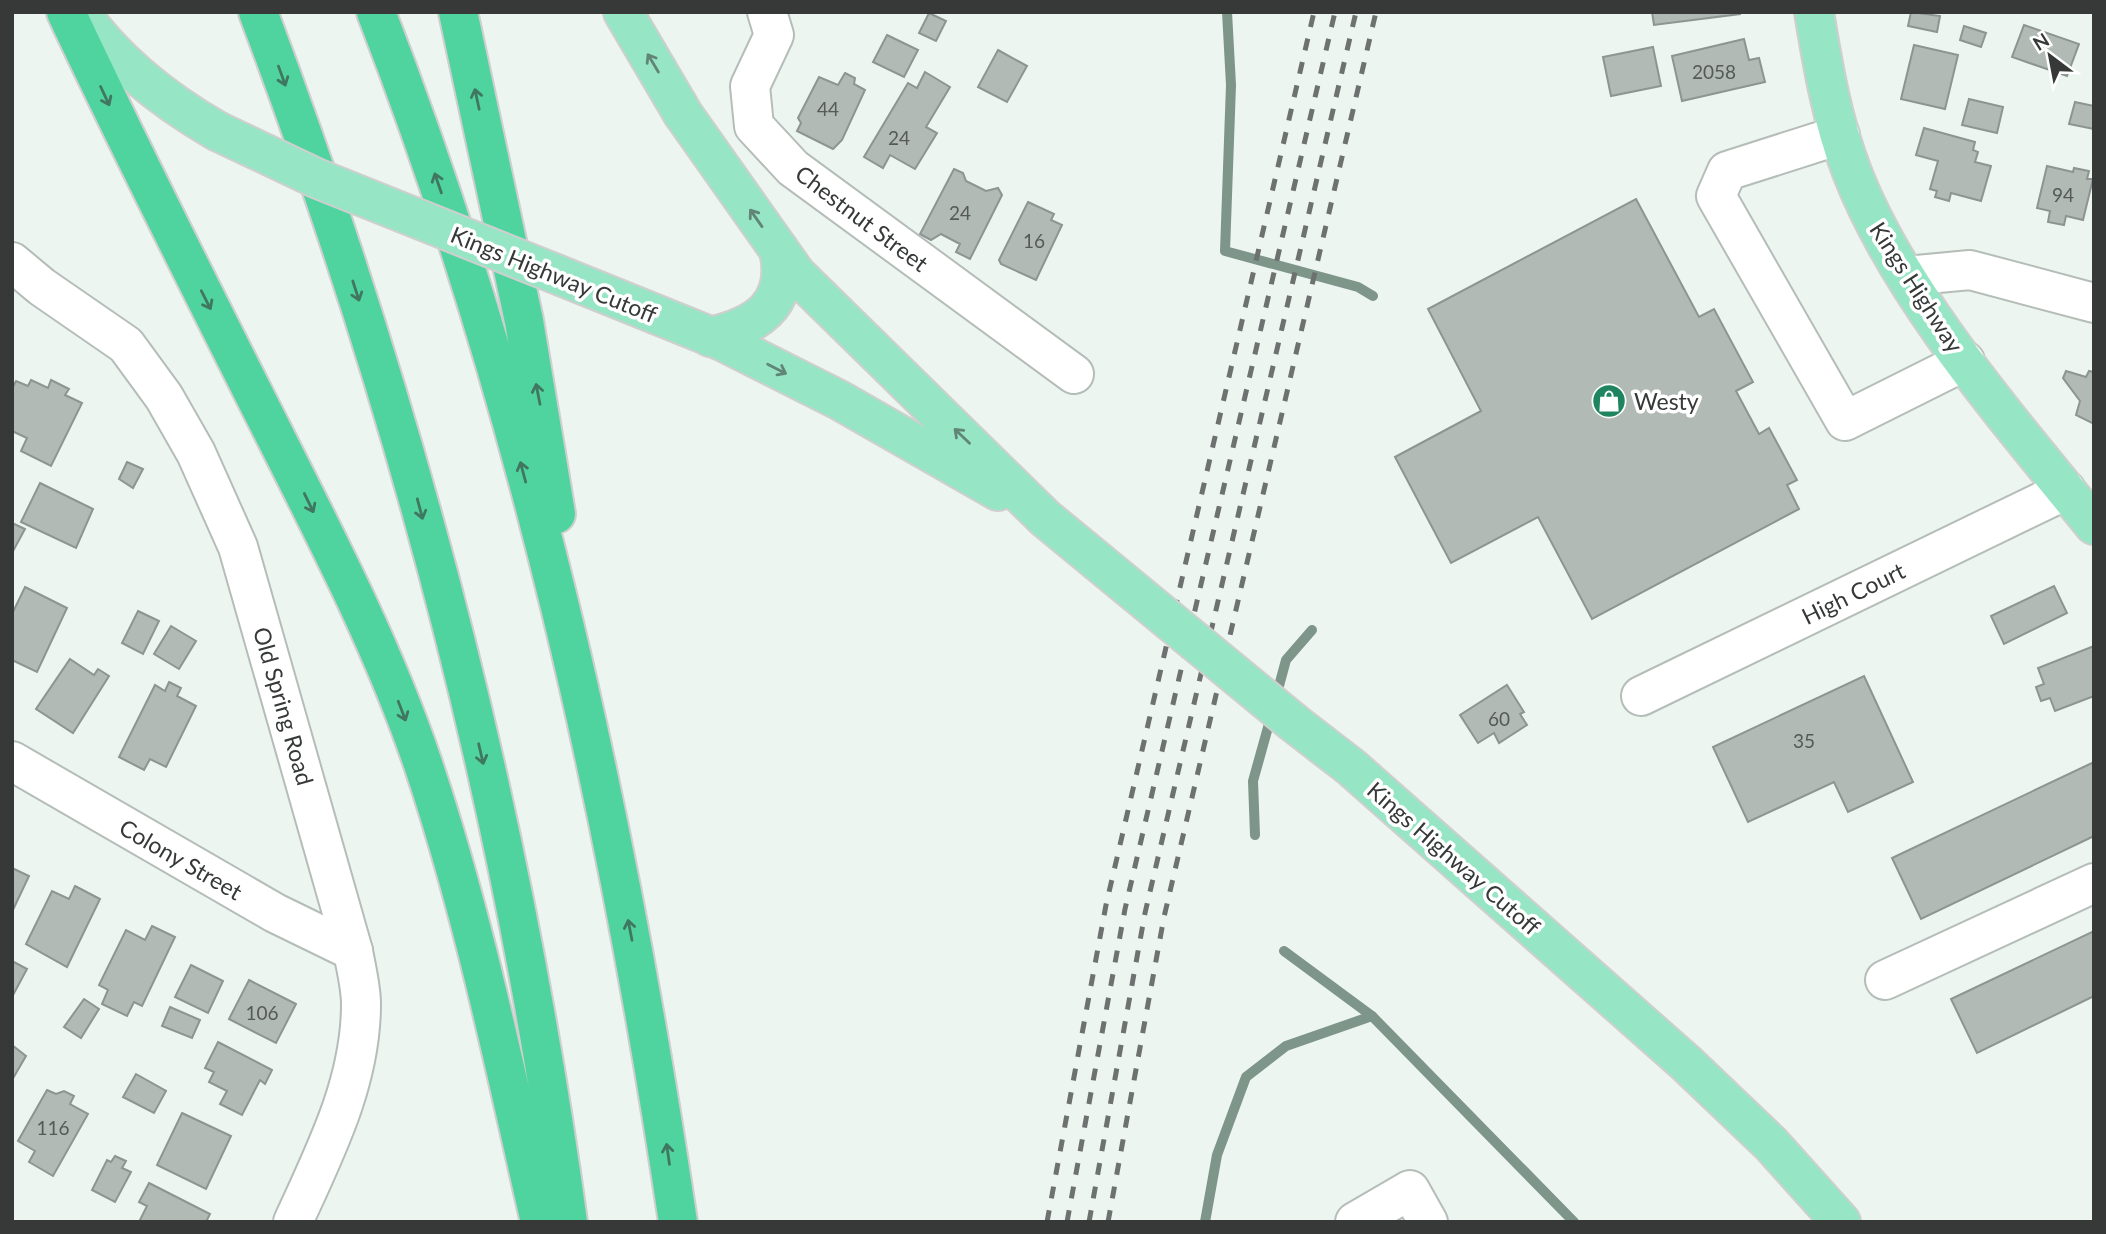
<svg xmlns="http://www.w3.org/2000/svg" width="2106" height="1234" viewBox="0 0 2106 1234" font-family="Lato,sans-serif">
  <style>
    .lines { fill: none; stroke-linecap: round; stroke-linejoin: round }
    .stream { stroke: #7e958a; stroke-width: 10 }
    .building { fill: #b2bab6; stroke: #8d9491; stroke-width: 2 }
    .minor-casing { stroke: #b5bdb9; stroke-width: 42 }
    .major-casing { stroke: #cfcfcf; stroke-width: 42 }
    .highway-casing { stroke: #cfcfcf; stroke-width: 42 }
    .minor { stroke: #fff; stroke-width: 38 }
    .major { stroke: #96e5c5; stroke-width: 38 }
    .highway { stroke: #50d49f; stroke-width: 38 }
    .rail { stroke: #6d716f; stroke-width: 5; stroke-dasharray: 12 12; stroke-linecap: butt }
    .major-bridge-casing { stroke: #cfcfcf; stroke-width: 42; stroke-linecap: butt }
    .major-bridge { stroke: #96e5c5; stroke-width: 38 }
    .oneway { stroke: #618677 }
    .oneway2 { stroke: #407761 }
    .labels { text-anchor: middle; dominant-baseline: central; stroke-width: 7; stroke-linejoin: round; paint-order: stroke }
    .number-label { font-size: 19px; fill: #555958 }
    .street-label { font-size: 23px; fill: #363938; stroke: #fff }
    .poi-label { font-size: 23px; fill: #363938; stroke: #fff; text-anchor: start }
  </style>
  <rect width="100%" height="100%" fill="#edf5f1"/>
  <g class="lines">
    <g class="stream">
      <polyline points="1227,12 1231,85 1225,251 1358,287 1373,296"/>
      <polyline points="1276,697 1286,660 1312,630"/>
      <polyline points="1255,835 1253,781 1272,713"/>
      <polyline points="1284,951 1372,1016 1574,1222"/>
      <polyline points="1205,1222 1217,1155 1246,1077 1286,1046 1372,1016"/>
    </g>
  </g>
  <g class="building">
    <polygon points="1652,12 1740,12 1740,14 1654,25"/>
    <polygon points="1911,12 1940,16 1937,32 1908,26"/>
    <polygon points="929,13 946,21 936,41 919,33"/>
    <polygon points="2024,25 2079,44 2067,76 2012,57"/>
    <polygon points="1964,26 1986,33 1981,47 1960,40"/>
    <polygon points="887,35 918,50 904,77 873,62"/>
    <polygon points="1744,39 1749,60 1759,58 1765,82 1682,101 1672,56"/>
    <polygon points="1914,45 1958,55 1945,109 1901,99"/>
    <polygon points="1653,47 1661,86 1611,96 1603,57"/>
    <polygon points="998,50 1027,66 1007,102 978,87"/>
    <polygon points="925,72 950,87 926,127 937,133 915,169 890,155 883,168 864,157 908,83 917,88"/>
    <polygon points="845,73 855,78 854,84 865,90 842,140 833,149 797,131 801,123 798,118 819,77 838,85"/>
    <polygon points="1969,99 2003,107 1997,133 1962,125"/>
    <polygon points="2075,102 2094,106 2094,129 2069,124"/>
    <polygon points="1924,128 1975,142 1973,150 1978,152 1975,162 1991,166 1981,201 1951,193 1949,201 1935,197 1937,191 1930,189 1938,161 1916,155"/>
    <polygon points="2047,166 2073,172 2074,168 2089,171 2087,179 2093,179 2083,220 2066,216 2064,225 2048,222 2050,211 2037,208"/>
    <polygon points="954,169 963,173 966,181 986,191 998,188 1002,195 970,259 956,252 960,244 941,234 931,240 920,234"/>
    <polygon points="1636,199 1699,317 1714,309 1753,382 1736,391 1759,434 1769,428 1797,480 1787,485 1799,509 1592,619 1538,517 1451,563 1395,457 1481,411 1428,309"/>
    <polygon points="1028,202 1054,214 1051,220 1062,225 1036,280 1001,264 999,260"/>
    <polygon points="2066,371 2086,377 2089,371 2094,372 2094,424 2076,415 2080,401 2063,378"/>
    <polygon points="31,380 48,388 51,380 69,389 65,395 82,403 51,466 21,451 27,438 12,431 12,389 16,381 28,386"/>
    <polygon points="127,462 143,469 133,488 119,479"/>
    <polygon points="40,483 93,509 76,548 21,522"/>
    <polygon points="12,523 25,529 12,553"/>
    <polygon points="2054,586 2067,613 2004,644 1991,616"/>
    <polygon points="25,587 67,608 37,672 12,660 12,614"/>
    <polygon points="138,611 159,621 143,654 122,643"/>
    <polygon points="171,626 196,641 179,669 154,654"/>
    <polygon points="2094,646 2094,696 2055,711 2050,698 2041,701 2036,687 2044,684 2038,668"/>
    <polygon points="70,659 94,675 98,669 109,676 73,733 36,709"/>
    <polygon points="1864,676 1913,782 1848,812 1834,782 1748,822 1713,747"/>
    <polygon points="169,682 181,688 177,696 196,706 166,767 150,759 144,770 119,757 155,685 165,691"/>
    <polygon points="1507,685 1524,712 1520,714 1527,725 1499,743 1494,733 1478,743 1460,715"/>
    <polygon points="2094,762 2094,836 1921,919 1892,858"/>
    <polygon points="12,868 29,876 12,912"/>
    <polygon points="75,886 100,899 67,967 26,944 52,891 69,899"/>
    <polygon points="152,926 175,937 142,1006 134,1002 127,1016 102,1004 108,990 99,985 126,930 145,940"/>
    <polygon points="2094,931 2094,996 1977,1053 1951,999"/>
    <polygon points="12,961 27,969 12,997"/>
    <polygon points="191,965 223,981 208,1013 175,997"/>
    <polygon points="249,980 296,1004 276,1043 229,1019"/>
    <polygon points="84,999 99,1009 81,1038 64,1027"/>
    <polygon points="170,1007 200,1020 192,1038 162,1026"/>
    <polygon points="218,1042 272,1070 265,1084 260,1080 242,1115 220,1104 227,1091 209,1082 214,1072 205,1068"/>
    <polygon points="12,1045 26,1056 12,1080"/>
    <polygon points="136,1074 166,1091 154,1113 123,1097"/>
    <polygon points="47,1090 56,1094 64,1091 74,1096 70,1104 88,1114 53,1176 29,1162 35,1151 18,1141"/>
    <polygon points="182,1113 231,1136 206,1189 157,1165"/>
    <polygon points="115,1156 126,1161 122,1168 131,1172 115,1202 92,1190 107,1160 111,1162"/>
    <polygon points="149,1183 210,1214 206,1222 139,1222 147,1206 139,1202"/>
  </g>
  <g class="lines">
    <g class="minor-casing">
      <g id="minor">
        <polyline points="767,12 774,35 750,86 754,126 793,168 1074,374"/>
        <polyline points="1840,135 1727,171 1716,196 1845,421 1965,361"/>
        <path d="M12 262 42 287 126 345 164 397 196 453 238 547 353 951C356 968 361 987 361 1004 361 1082 325 1152 293 1222"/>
        <polyline points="1906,276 1970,270 2094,303"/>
        <polyline points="1641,696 2066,490"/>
        <polyline points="12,761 275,913 353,951"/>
        <polyline points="1885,980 2094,883"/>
        <polyline points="1355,1222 1410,1190 1428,1222"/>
      </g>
    </g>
    <g class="major-casing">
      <g id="major">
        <path d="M80 12C115 62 165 101 217 131"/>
        <polyline points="623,12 683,114 796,274 1045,518 1096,560"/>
        <path d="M1814 12C1823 67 1832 120 1852 172 1900 296 2010 421 2094 525"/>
        <polyline points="556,274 722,341 839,400 998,491"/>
        <path d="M710 337C757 326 791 305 779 250"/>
        <polyline points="1294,723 1351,767 1686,1063 1771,1144 1841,1222"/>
      </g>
    </g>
    <g class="highway-casing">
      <g id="highway">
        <path d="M66 12C132 153 202 291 272 430 327 539 384 649 423 764 473 913 505 1069 540 1222"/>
        <path d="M258 12C405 402 512 809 568 1222"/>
        <path d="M376 12C526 400 617 811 678 1222"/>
        <polyline points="458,12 524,321 556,514"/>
      </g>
    </g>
    <use href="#minor" class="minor"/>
    <use href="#major" class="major"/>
    <use href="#highway" class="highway"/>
    <g class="rail">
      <polyline points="1047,1222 1106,905 1314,12"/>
      <polyline points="1067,1222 1125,909 1335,12"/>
      <polyline points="1089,1222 1145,913 1356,12"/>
      <polyline points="1108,1222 1164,917 1376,12"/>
    </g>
    <g class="major-bridge-casing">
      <g id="major-bridge">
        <polyline points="217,131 316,178 556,274"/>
        <polyline points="1096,560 1294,723"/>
      </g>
    </g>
    <use href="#major-bridge" class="major-bridge"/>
  </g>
  <defs><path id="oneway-shaft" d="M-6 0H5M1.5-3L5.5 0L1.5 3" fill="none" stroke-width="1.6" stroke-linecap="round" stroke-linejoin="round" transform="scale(1.75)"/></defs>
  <g class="oneway">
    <use href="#oneway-shaft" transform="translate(653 63) rotate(-121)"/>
    <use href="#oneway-shaft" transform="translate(756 218) rotate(-125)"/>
    <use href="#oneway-shaft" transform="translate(777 369) rotate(27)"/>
    <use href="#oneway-shaft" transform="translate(962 436) rotate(-136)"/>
  </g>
  <g class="oneway2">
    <use href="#oneway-shaft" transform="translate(282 76) rotate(70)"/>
    <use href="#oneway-shaft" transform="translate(105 96) rotate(65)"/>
    <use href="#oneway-shaft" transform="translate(477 99) rotate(-102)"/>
    <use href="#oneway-shaft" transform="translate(438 183) rotate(-109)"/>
    <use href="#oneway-shaft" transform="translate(356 291) rotate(72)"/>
    <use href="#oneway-shaft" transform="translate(206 300) rotate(63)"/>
    <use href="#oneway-shaft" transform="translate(538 394) rotate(-101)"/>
    <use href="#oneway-shaft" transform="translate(523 472) rotate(-105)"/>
    <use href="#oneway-shaft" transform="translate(309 503) rotate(64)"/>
    <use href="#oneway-shaft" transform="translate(420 509) rotate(75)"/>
    <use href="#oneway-shaft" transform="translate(402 711) rotate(69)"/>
    <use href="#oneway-shaft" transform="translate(481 754) rotate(77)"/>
    <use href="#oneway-shaft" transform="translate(630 930) rotate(-101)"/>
    <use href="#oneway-shaft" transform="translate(668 1154) rotate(-98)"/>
  </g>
  <defs>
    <g id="shop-disc" transform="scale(1.75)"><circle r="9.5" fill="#1f8560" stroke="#fff"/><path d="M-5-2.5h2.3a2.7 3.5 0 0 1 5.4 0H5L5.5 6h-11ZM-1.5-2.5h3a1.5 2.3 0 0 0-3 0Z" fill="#fff"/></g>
  </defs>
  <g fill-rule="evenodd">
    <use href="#shop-disc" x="1609" y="401"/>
  </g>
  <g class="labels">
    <g class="number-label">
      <text x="1714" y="71">2058</text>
      <text x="828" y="108">44</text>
      <text x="899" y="137">24</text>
      <text x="2063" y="194">94</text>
      <text x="960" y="212">24</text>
      <text x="1034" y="240">16</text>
      <text x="1499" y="718">60</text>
      <text x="1804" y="740">35</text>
      <text x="262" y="1012">106</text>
      <text x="53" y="1127">116</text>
    </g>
    <g class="street-label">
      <text transform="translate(862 218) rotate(37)">Chestnut Street</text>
      <text transform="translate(554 274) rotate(22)">Kings Highway Cutoff</text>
      <text transform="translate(1917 287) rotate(57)">Kings Highway</text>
      <text transform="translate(1853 593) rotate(-26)">High Court</text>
      <text transform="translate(284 706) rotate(74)">Old Spring Road</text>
      <text transform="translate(1454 858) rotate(41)">Kings Highway Cutoff</text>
      <text transform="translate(181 859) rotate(30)">Colony Street</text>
    </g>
    <g class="poi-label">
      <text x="1634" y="401">Westy</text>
    </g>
  </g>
  <rect width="2106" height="1234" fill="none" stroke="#363938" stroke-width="28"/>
  <g transform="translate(2050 56) rotate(328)" stroke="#ffffff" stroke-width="5" paint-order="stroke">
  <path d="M0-5L12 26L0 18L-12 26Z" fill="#363938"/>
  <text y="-10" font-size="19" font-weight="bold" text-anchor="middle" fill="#363938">N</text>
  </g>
</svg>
